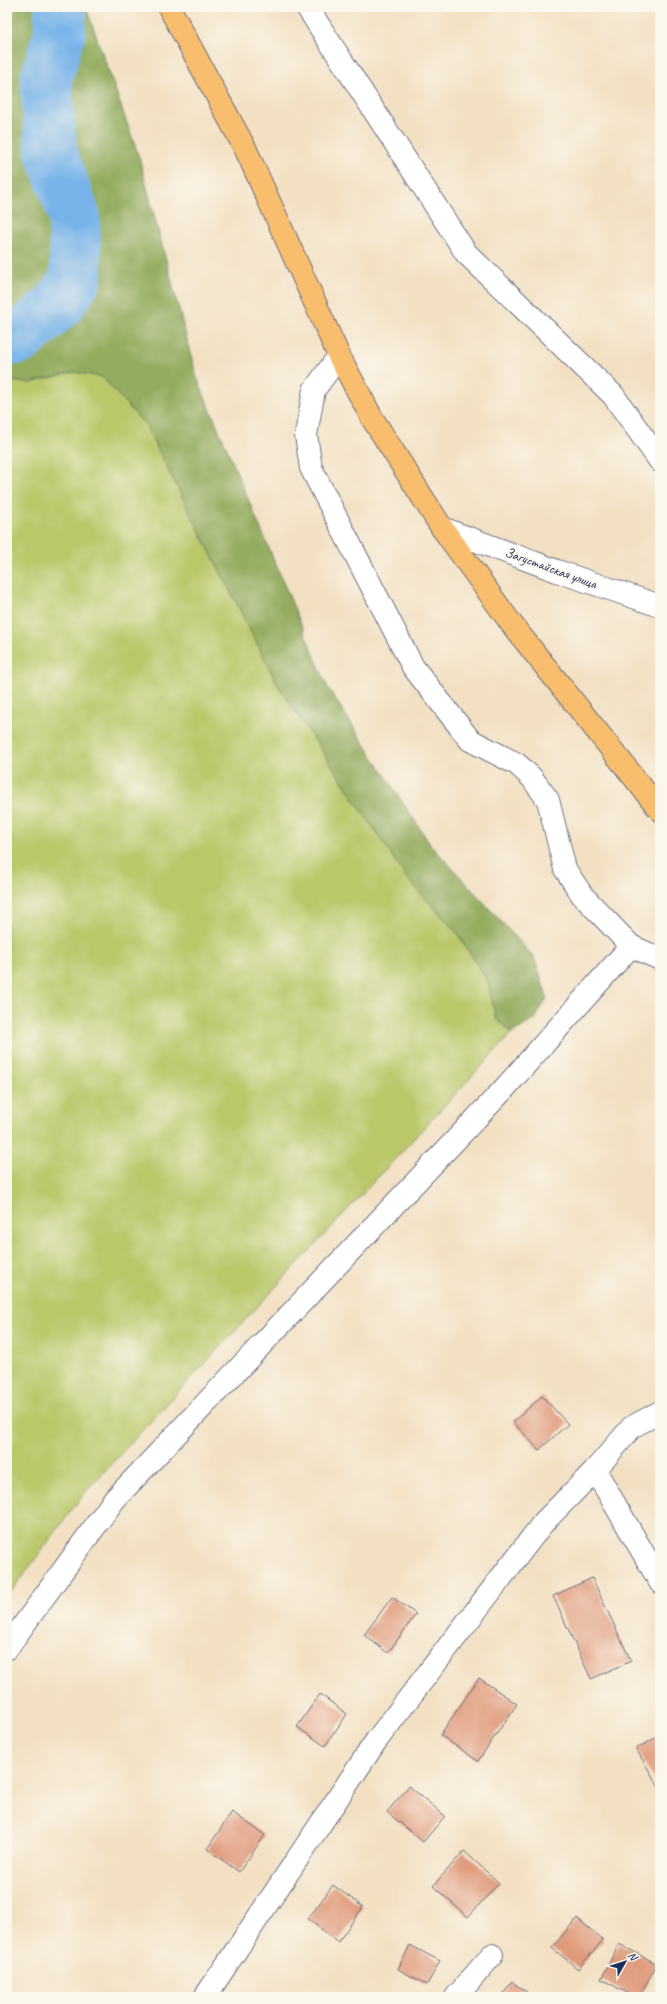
<svg xmlns="http://www.w3.org/2000/svg" width="667" height="2004" viewBox="0 0 667 2004" font-family="Caveat,sans-serif">
  <style>
    .green { fill: #bac86a; stroke: #6a7c64 }
    .forest { fill: #93ac5e; stroke: #576e5e }
    .lines { fill: none; stroke-linecap: round; stroke-linejoin: round }
    .river { stroke: #77b3e9; stroke-width: 52 }
    .building { fill: #e09b7d }
    .street-casing { stroke: #676d81; stroke-width: 24 }
    .primary-casing { stroke: #676d81; stroke-width: 24 }
    .street { stroke: #fff; stroke-width: 22 }
    .primary { stroke: #f9be6d; stroke-width: 22 }
    .labels { text-anchor: middle; dominant-baseline: central; stroke-width: 4; stroke-linejoin: round; paint-order: stroke }
    .street-label { font-size: 14px; fill: #1b2f5e; stroke: #fbf7ec }
  </style>
  <rect width="100%" height="100%" fill="#fbf7ec"/>
  <filter id="ink" filterUnits="userSpaceOnUse"><feTurbulence type="fractalNoise" baseFrequency=".025" numOctaves="2"/><feDisplacementMap in="SourceGraphic" scale="8" xChannelSelector="R" yChannelSelector="G"/><feConvolveMatrix kernelMatrix="1 2 1 2 8 2 1 2 1" color-interpolation-filters="sRGB"/></filter>
  <filter id="wash" filterUnits="userSpaceOnUse"><feTurbulence type="fractalNoise" baseFrequency=".012" numOctaves="4" result="noise"/><feDisplacementMap in="SourceGraphic" scale="16" xChannelSelector="R" yChannelSelector="G"/><feGaussianBlur stdDeviation="0.9" result="paint"/><feColorMatrix in="noise" values="0 0 0 0 0 0 0 0 0 0 0 0 0 0 0 0 0 1.4 0 .05"/><feComposite in="paint" operator="in"/></filter>
  <g filter="url(#wash)">
    <rect width="100%" height="100%" fill="#f3e0c3"/>
    <polygon class="green" points="74,372 103,377 146,426 278,685 406,877 458,934 488,982 496,1019 512,1033 86,1491 7,1597 7,381 30,382"/>
    <polygon class="forest" points="7,7 86,7 139,157 197,378 328,688 430,844 534,957 547,998 535,1019 512,1033 496,1019 488,982 458,934 406,877 278,685 146,426 102,377 74,372 30,383 7,381"/>
    <g class="lines">
      <polyline class="river" points="7,340 20,338 59,304 76,278 74,215 51,152 46,79 60,32 60,7"/>
    </g>
    <g id="blocks">
      <g class="building">
        <polygon points="542,1396 568,1424 539,1450 513,1422"/>
        <polygon points="592,1578 631,1661 591,1679 553,1596"/>
        <polygon points="392,1597 416,1614 388,1653 364,1635"/>
        <polygon points="479,1678 517,1704 478,1761 440,1735"/>
        <polygon points="320,1694 347,1714 325,1746 297,1727"/>
        <polygon points="660,1735 660,1789 636,1749"/>
        <polygon points="409,1786 445,1816 423,1842 387,1812"/>
        <polygon points="232,1812 265,1835 239,1872 207,1849"/>
        <polygon points="464,1851 499,1883 468,1917 433,1886"/>
        <polygon points="333,1885 363,1907 338,1942 308,1919"/>
        <polygon points="577,1918 603,1940 578,1969 552,1948"/>
        <polygon points="619,1944 657,1964 639,1997 635,1997 601,1979"/>
        <polygon points="410,1945 440,1961 427,1985 398,1969"/>
        <polygon points="512,1982 534,1997 501,1997"/>
      </g>
    </g>
  </g>
  <g filter="url(#ink)">
    <use href="#blocks" fill-opacity="0" stroke="#676d81" stroke-width="1"/>
    <g class="lines">
      <g class="street-casing">
        <g id="street">
          <polyline points="307,7 466,253 613,395 660,461"/>
          <polyline points="339,356 314,390 306,435 311,468 413,667 470,740 517,764 532,778 548,800 565,869 582,895 631,946 660,959"/>
          <polyline points="442,528 557,571 660,606"/>
          <polyline points="595,1470 660,1582"/>
          <polyline points="7,1648 114,1500 503,1090 631,946"/>
          <polyline points="205,1997 376,1741 543,1523 595,1470 632,1427 660,1412"/>
          <polyline points="456,1997 492,1955"/>
        </g>
      </g>
      <g class="primary-casing">
        <polyline id="primary" points="169,7 246,150 339,356 372,418 442,528 513,626 660,810"/>
      </g>
      <use href="#street" class="street"/>
      <use href="#primary" class="primary"/>
    </g>
  </g>
  <g class="labels">
    <g class="street-label">
      <text transform="translate(551 568) rotate(20)">Загустайская улица</text>
    </g>
  </g>
  <rect width="667" height="2004" fill="none" stroke="#fbf7ec" stroke-width="24"/>
  <g transform="translate(625 1962) rotate(51)" stroke="#fbf7ec" stroke-width="3" paint-order="stroke">
  <path d="M0-3L7 15L0 10L-7 15Z" fill="#1b2f5e"/>
  <text y="-6" font-size="11" font-weight="bold" text-anchor="middle" fill="#1b2f5e">N</text>
  </g>
</svg>
